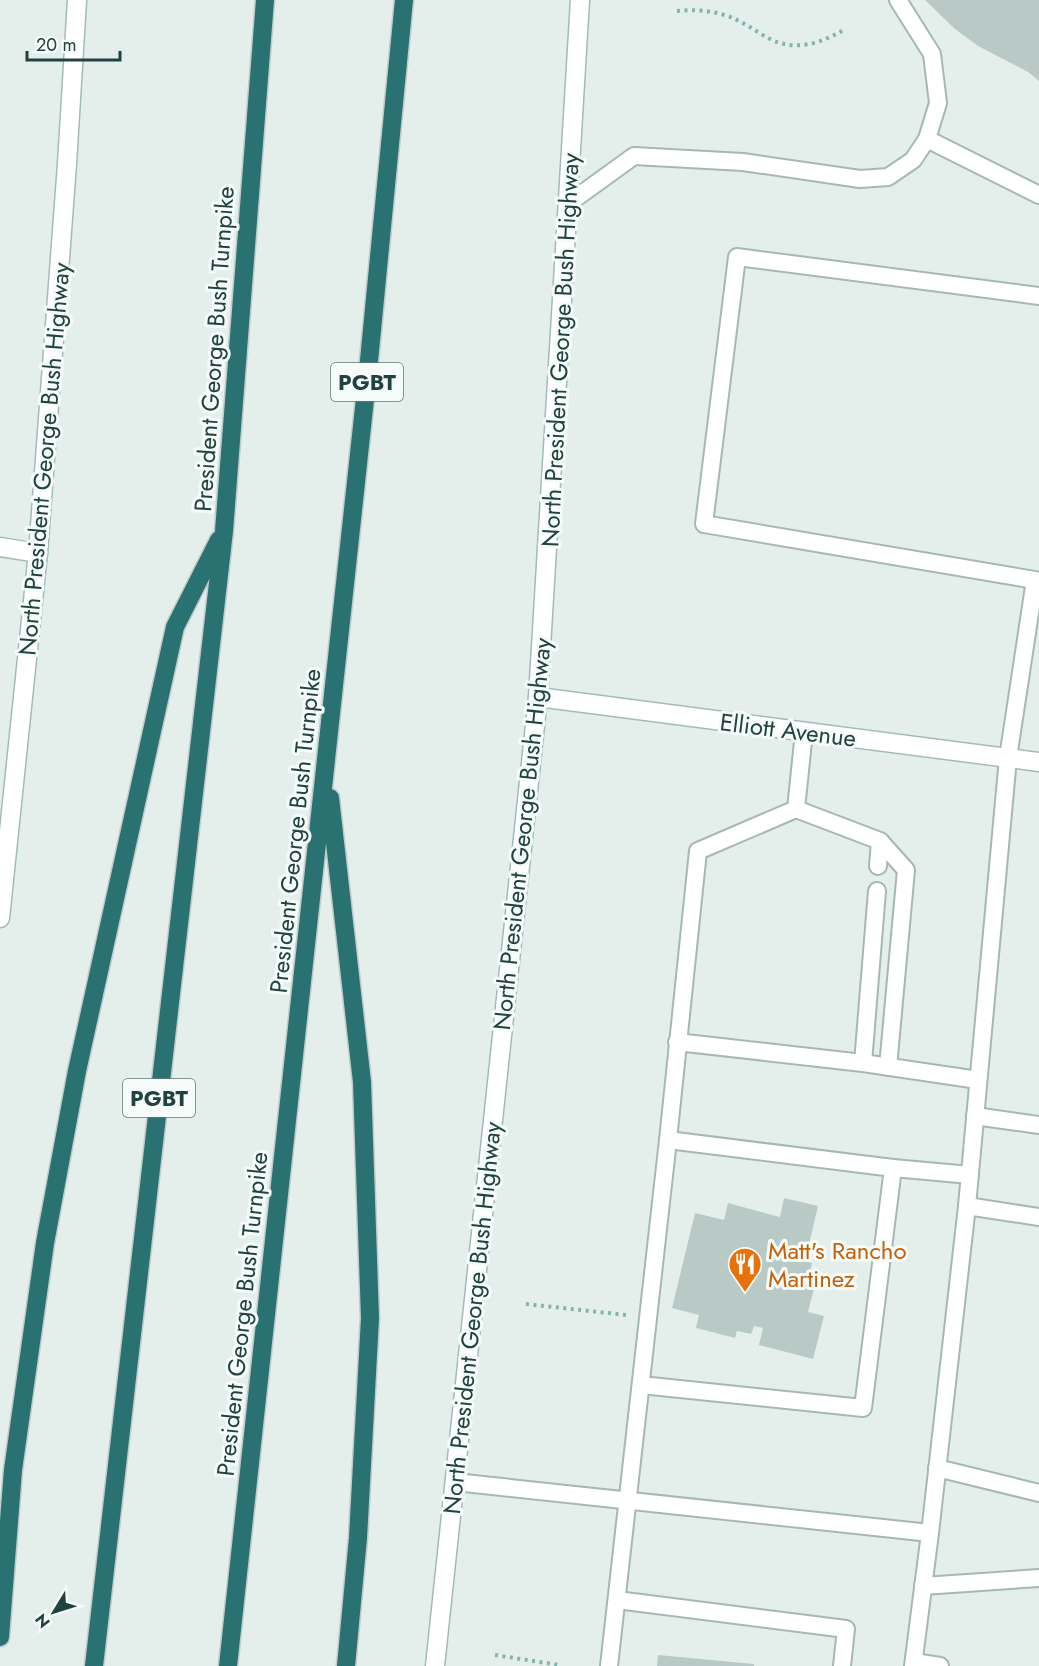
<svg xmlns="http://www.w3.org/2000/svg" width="1039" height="1666" viewBox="0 0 1039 1666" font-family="Jost,sans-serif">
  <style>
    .building { fill: #b9cac6 }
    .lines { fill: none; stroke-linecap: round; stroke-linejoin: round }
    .lane-casing { stroke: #a6b8b5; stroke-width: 20 }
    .secondary-casing { stroke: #a1bcb8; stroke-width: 21 }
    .highway-casing { stroke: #c1caca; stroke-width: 21 }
    .path { stroke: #82b5af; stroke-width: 4; stroke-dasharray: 3 4.5; stroke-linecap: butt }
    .lane { stroke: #fff; stroke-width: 16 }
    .secondary { stroke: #fff; stroke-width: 18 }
    .highway { stroke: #2a7271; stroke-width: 18 }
    .labels { text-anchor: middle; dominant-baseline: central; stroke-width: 6; stroke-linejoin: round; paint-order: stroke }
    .shield { fill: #f5fbf9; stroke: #617a78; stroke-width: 1.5 }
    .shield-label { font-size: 22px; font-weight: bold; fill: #214340 }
    .street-label { font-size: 24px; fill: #214340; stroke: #f5fbf9 }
    .food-label { font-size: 24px; fill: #c56008; stroke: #f5fbf9; text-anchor: start }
  </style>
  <rect width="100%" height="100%" fill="#e4efec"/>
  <g class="building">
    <polygon points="925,0 1039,0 1039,81 1028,72 978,46 955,29"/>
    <polygon points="784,1198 818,1206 805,1261 812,1263 809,1275 817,1277 808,1312 824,1316 813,1359 759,1345 763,1328 754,1326 751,1334 737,1331 735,1338 696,1328 699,1315 672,1308 695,1213 724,1220 728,1203 780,1217"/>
    <polygon points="658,1655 754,1664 754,1666 657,1666"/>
  </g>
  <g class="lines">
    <g class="lane-casing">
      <g id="lane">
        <polyline points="927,139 1039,195"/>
        <polyline points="569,203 634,156 743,162 860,179 888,177 913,160 927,139 938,103 932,54 898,0"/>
        <polyline points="796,809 880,841 878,866"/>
        <polyline points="880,841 906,870 888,1067"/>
        <polyline points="677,1042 863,1063 978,1080"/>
        <polyline points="863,1063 877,891"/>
        <polyline points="975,1116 1039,1125"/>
        <polyline points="668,1140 698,851 796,809 804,732"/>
        <polyline points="893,1168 970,1175"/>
        <polyline points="967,1206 1039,1217"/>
        <polyline points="937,1468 1039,1493"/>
        <polyline points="455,1482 930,1533 967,1206 1008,758 1035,580 704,524 737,257 1039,296"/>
        <polyline points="923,1586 1039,1578"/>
        <polyline points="617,1600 846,1629 842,1666"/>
        <polyline points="914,1662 940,1666"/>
        <polyline points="609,1666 668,1140 893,1168 863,1408 641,1385"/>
        <polyline points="913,1666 930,1533"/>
      </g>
    </g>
    <g class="secondary-casing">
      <g id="secondary">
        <polyline points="0,547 38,553"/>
        <polyline points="538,697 1039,762"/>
        <polyline points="0,918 38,553 67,164 77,0"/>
        <polyline points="435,1666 538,697 580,0"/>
      </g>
    </g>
    <g class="highway-casing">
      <g id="highway">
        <polyline points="330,798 362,1082 370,1318 358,1538 346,1666"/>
        <polyline points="0,1637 13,1470 45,1243 77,1071 175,627 219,540"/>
        <polyline points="94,1666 224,531 265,0"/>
        <polyline points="228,1666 368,371 404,0"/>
      </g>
    </g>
    <g class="path">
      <path d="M677 11C699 9 721 11 741 22 751 27 760 34 770 39 796 52 822 43 845 29"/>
      <polyline points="526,1304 626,1315"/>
      <polyline points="495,1655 559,1665"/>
    </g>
    <use href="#lane" class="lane"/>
    <use href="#secondary" class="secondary"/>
    <use href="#highway" class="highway"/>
  </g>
  <defs>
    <g id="restaurant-pin" transform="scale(1.725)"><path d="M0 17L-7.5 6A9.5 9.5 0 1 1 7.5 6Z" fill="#e8710a" stroke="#f5fbf9"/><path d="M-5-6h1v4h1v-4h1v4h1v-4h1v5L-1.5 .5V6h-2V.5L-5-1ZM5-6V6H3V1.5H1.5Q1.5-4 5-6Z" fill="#fff"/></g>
  </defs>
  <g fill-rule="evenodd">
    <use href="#restaurant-pin" x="745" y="1264"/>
  </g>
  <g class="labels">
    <g class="shield">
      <rect x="331" y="363" width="72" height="38" rx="4.5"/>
      <rect x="123" y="1079" width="72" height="38" rx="4.5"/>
    </g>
    <g class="shield-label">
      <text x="367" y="382">PGBT</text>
      <text x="159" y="1098">PGBT</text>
    </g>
    <g class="street-label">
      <text transform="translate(214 349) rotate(-86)">President George Bush Turnpike</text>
      <text transform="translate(560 350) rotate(-87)">North President George Bush Highway</text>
      <text transform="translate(44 459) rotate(-85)">North President George Bush Highway</text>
      <text transform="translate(788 730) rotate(7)">Elliott Avenue</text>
      <text transform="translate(295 831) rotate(-84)">President George Bush Turnpike</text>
      <text transform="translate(522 834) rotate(-84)">North President George Bush Highway</text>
      <text transform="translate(242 1314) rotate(-84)">President George Bush Turnpike</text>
      <text transform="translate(472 1318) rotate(-84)">North President George Bush Highway</text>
    </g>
    <g class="food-label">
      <text x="768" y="1250">Matt's Rancho<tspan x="768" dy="28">Martinez</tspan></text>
    </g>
  </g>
  <g transform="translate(54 1612) rotate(232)" stroke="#f5fbf9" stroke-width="4.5" paint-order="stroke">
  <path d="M0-4.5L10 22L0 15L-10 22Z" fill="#214340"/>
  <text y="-9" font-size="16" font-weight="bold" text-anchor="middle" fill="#214340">N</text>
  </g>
  <path d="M27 51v9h93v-9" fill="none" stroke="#214340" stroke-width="3"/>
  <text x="36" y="51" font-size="18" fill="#214340" stroke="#f5fbf9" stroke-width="4.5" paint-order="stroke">20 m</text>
</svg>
